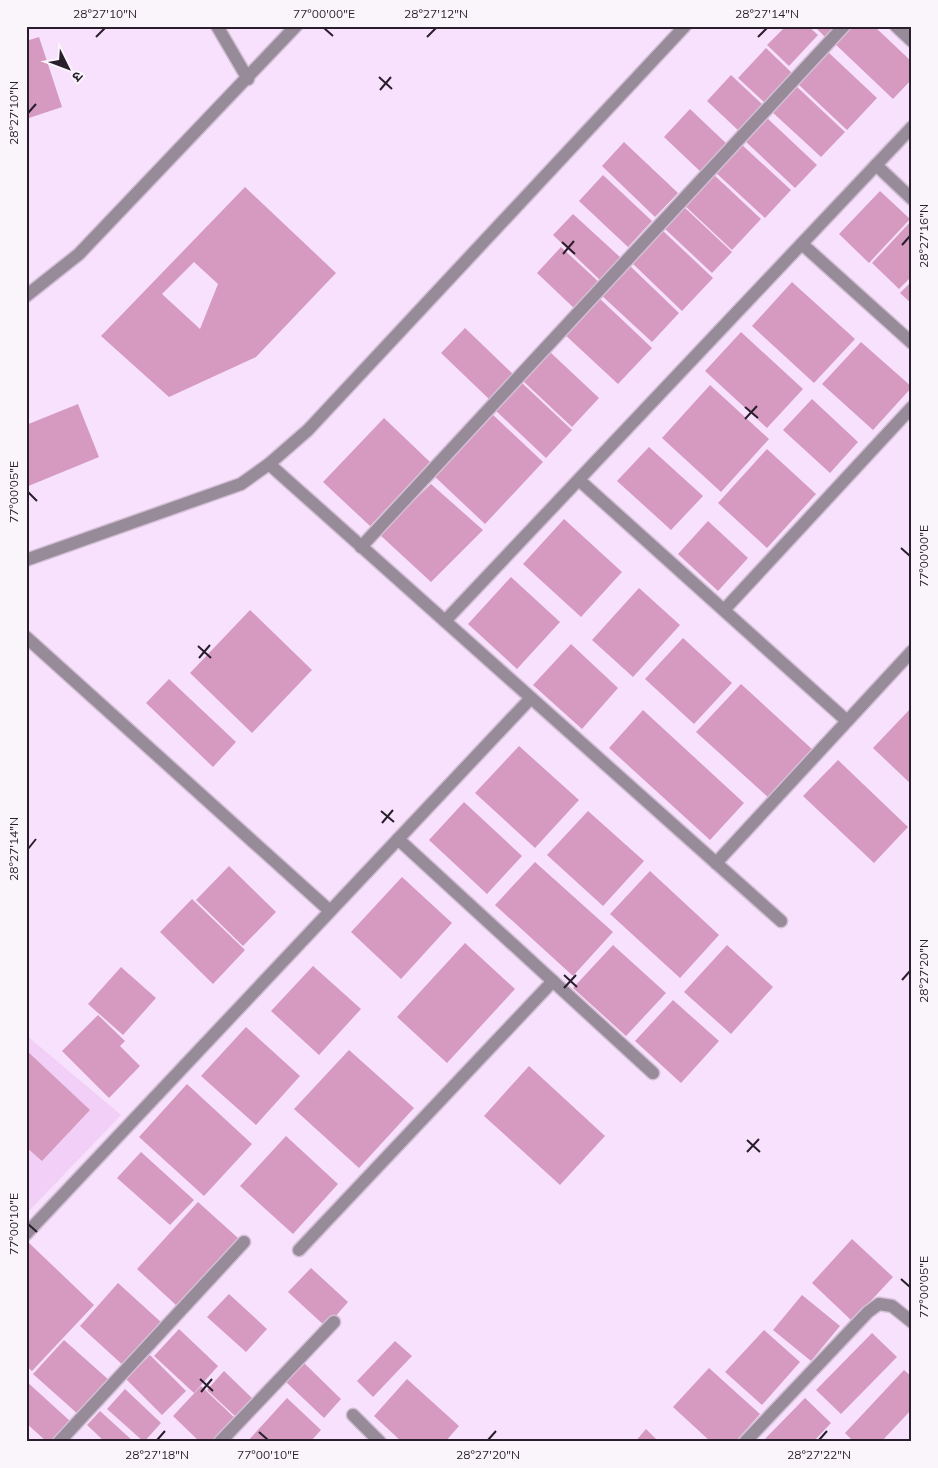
<svg xmlns="http://www.w3.org/2000/svg" width="938" height="1468" viewBox="0 0 938 1468" font-family="Mulish,'Noto Sans Devanagari',sans-serif">
  <style>
    .built { fill: #f1cff7 }
    .building { fill: #d69ac0; fill-rule: evenodd }
    .lines { fill: none; stroke-linecap: round; stroke-linejoin: round }
    .minor-casing { stroke: #d3bed6; stroke-width: 15 }
    .minor { stroke: #978b99; stroke-width: 12 }
    .ticks { fill: none; stroke: #291e2b; stroke-width: 2 }
    .neatline { fill: none; stroke: #291e2b; stroke-width: 2 }
    .ticks-label { font-size: 12px; text-anchor: middle; fill: #291e2b }
  </style>
  <rect width="100%" height="100%" fill="#f8e1fc"/>
  <polygon class="built" points="26,1035 121,1115 26,1214"/>
  <g class="building">
    <polygon points="786,26 808,26 818,35 789,66 767,45"/>
    <polygon points="814,26 836,26 825,37"/>
    <polygon points="848,26 874,26 912,62 912,79 893,99 833,42"/>
    <polygon points="39,37 62,107 29,118 26,110 26,41"/>
    <polygon points="766,48 792,73 764,102 738,78"/>
    <polygon points="828,52 877,98 847,130 798,84"/>
    <polygon points="731,75 764,106 740,132 707,101"/>
    <polygon points="794,84 845,132 821,157 770,110"/>
    <polygon points="690,109 729,146 703,174 664,137"/>
    <polygon points="766,117 817,165 795,188 744,140"/>
    <polygon points="624,142 678,193 655,217 602,166"/>
    <polygon points="741,144 791,190 765,218 715,172"/>
    <polygon points="712,173 761,219 732,250 683,204"/>
    <polygon points="603,175 652,221 628,247 579,201"/>
    <path d="M245 187 336 273 256 357 169 397 101 336ZM194 262 218 284 200 329 162 294Z"/>
    <polygon points="880,191 910,219 869,263 839,234"/>
    <polygon points="684,207 732,252 712,273 664,228"/>
    <polygon points="573,214 621,258 600,280 553,235"/>
    <polygon points="912,220 912,276 899,289 872,263"/>
    <polygon points="662,230 713,278 682,311 631,262"/>
    <polygon points="561,247 601,284 576,310 537,273"/>
    <polygon points="628,264 679,313 652,342 600,294"/>
    <polygon points="912,281 912,304 900,293"/>
    <polygon points="792,282 855,339 814,383 752,326"/>
    <polygon points="598,297 652,348 618,384 563,333"/>
    <polygon points="465,328 514,375 490,400 441,353"/>
    <polygon points="741,332 803,389 767,428 705,371"/>
    <polygon points="861,342 912,387 873,430 822,384"/>
    <polygon points="550,352 599,398 572,427 523,381"/>
    <polygon points="521,382 572,430 546,458 495,410"/>
    <polygon points="710,385 769,439 721,492 662,438"/>
    <polygon points="812,399 858,442 830,473 783,430"/>
    <polygon points="78,404 99,457 26,487 26,425"/>
    <polygon points="491,413 543,462 485,524 433,475"/>
    <polygon points="384,418 430,462 370,526 323,482"/>
    <polygon points="649,447 703,496 671,530 617,481"/>
    <polygon points="767,449 816,494 767,548 718,503"/>
    <polygon points="431,484 483,530 431,582 379,534"/>
    <polygon points="564,519 622,572 581,617 523,564"/>
    <polygon points="708,521 748,558 718,591 678,554"/>
    <polygon points="511,577 560,622 517,669 468,624"/>
    <polygon points="639,588 680,625 633,677 592,640"/>
    <polygon points="250,610 312,670 252,733 190,673"/>
    <polygon points="683,638 732,683 694,724 645,679"/>
    <polygon points="571,644 618,688 582,729 533,685"/>
    <polygon points="169,679 236,742 213,767 146,703"/>
    <polygon points="741,684 813,750 769,798 696,732"/>
    <polygon points="912,707 912,785 873,748"/>
    <polygon points="643,710 744,803 710,840 609,748"/>
    <polygon points="519,746 579,800 535,848 475,793"/>
    <polygon points="838,760 908,827 874,863 803,796"/>
    <polygon points="464,802 522,856 487,894 429,840"/>
    <polygon points="588,811 644,861 603,906 547,855"/>
    <polygon points="535,862 613,932 573,976 495,905"/>
    <polygon points="229,866 276,912 243,946 196,900"/>
    <polygon points="650,871 719,935 680,978 610,914"/>
    <polygon points="402,877 452,923 401,979 351,932"/>
    <polygon points="192,899 245,950 213,984 160,932"/>
    <polygon points="465,943 515,989 447,1063 397,1017"/>
    <polygon points="613,945 666,993 626,1036 573,988"/>
    <polygon points="727,945 773,987 731,1034 684,992"/>
    <polygon points="313,966 361,1009 319,1055 271,1011"/>
    <polygon points="121,967 156,998 123,1035 88,1004"/>
    <polygon points="673,1000 719,1041 681,1083 635,1041"/>
    <polygon points="98,1015 125,1041 120,1046 140,1066 109,1098 62,1051"/>
    <polygon points="246,1027 300,1076 256,1125 201,1076"/>
    <polygon points="26,1050 90,1110 42,1161 26,1147"/>
    <polygon points="349,1050 414,1108 359,1168 294,1109"/>
    <polygon points="529,1066 605,1136 560,1185 484,1116"/>
    <polygon points="187,1084 252,1144 204,1196 139,1137"/>
    <polygon points="286,1136 338,1184 293,1234 240,1186"/>
    <polygon points="141,1152 194,1200 170,1225 117,1178"/>
    <polygon points="198,1202 238,1238 177,1306 137,1269"/>
    <polygon points="852,1239 893,1277 852,1321 812,1283"/>
    <polygon points="28,1242 94,1305 32,1371 26,1366"/>
    <polygon points="311,1268 348,1302 326,1327 288,1292"/>
    <polygon points="118,1283 162,1323 125,1367 80,1326"/>
    <polygon points="229,1294 267,1329 246,1352 207,1317"/>
    <polygon points="802,1295 840,1326 811,1361 773,1330"/>
    <polygon points="179,1329 218,1366 194,1393 154,1356"/>
    <polygon points="764,1330 800,1362 762,1405 725,1372"/>
    <polygon points="872,1333 897,1357 841,1414 816,1390"/>
    <polygon points="64,1340 110,1381 79,1415 33,1374"/>
    <polygon points="395,1341 412,1356 373,1397 357,1381"/>
    <polygon points="150,1355 186,1391 162,1415 126,1379"/>
    <polygon points="304,1363 341,1399 324,1418 286,1382"/>
    <polygon points="709,1368 760,1414 735,1442 711,1442 673,1407"/>
    <polygon points="904,1370 912,1377 912,1409 881,1442 854,1442 845,1433"/>
    <polygon points="224,1371 252,1398 235,1416 207,1390"/>
    <polygon points="407,1379 459,1426 445,1442 402,1442 374,1416"/>
    <polygon points="26,1381 70,1421 51,1442 47,1442 26,1423"/>
    <polygon points="201,1386 237,1420 217,1442 200,1442 173,1416"/>
    <polygon points="125,1389 161,1423 144,1442 107,1409"/>
    <polygon points="287,1398 321,1430 310,1442 247,1442"/>
    <polygon points="805,1398 831,1423 813,1442 762,1442"/>
    <polygon points="100,1411 134,1442 105,1442 87,1425"/>
    <polygon points="646,1429 659,1442 635,1442"/>
  </g>
  <g class="lines">
    <g class="minor-casing">
      <g id="minor">
        <polyline points="217,26 248,79"/>
        <polyline points="896,26 912,41"/>
        <polyline points="876,165 912,199"/>
        <polyline points="802,244 912,343"/>
        <polyline points="26,296 79,254 296,26"/>
        <polyline points="269,464 781,921"/>
        <polyline points="579,480 847,721"/>
        <polyline points="361,547 844,26"/>
        <polyline points="26,560 241,484 269,464 308,430 685,26"/>
        <polyline points="724,610 912,407"/>
        <polyline points="445,621 912,127"/>
        <polyline points="26,637 330,911"/>
        <polyline points="398,839 653,1073"/>
        <polyline points="716,863 912,651"/>
        <polyline points="26,1234 531,698"/>
        <polyline points="299,1250 553,981"/>
        <polyline points="353,1415 380,1442"/>
        <polyline points="59,1442 244,1242"/>
        <polyline points="220,1442 334,1322"/>
        <polyline points="745,1442 868,1312 879,1304 892,1306 912,1322"/>
      </g>
    </g>
    <use href="#minor" class="minor"/>
  </g>
  <path class="ticks" d="M324 28 333 36M96 37 105 28M427 37 436 28M758 37 767 28M379 77 392 89M380 90 391 77M28 113 36 104M562 242 575 254M902 245 910 236M563 254 574 241M745 407 758 418M745 419 757 406M28 492 37 501M901 548 910 556M198 646 211 658M199 658 210 645M381 811 394 822M382 823 393 810M28 849 36 839M564 975 577 987M902 980 910 971M564 988 576 975M747 1140 760 1152M747 1152 759 1139M28 1224 37 1232M901 1279 910 1287M200 1379 213 1391M201 1392 212 1379M259 1432 268 1440M157 1440 165 1431M488 1440 496 1431M819 1440 827 1431"/>
  <rect width="938" height="1468" fill="none" stroke="#faf5fb" stroke-width="55"/>
  <g transform="translate(68 68) rotate(132)" stroke="#faf5fb" stroke-width="4" paint-order="stroke">
  <path d="M0-4L9 19L0 12L-9 19Z" fill="#291e2b"/>
  <text y="-8" font-size="14" font-weight="bold" text-anchor="middle" fill="#291e2b">उ</text>
  </g>
  <rect x="28" y="28" width="882" height="1412" class="neatline"/>
  <g class="ticks-label">
    <text x="105" y="18">28°27'10"N</text>
    <text x="324" y="18">77°00'00"E</text>
    <text x="436" y="18">28°27'12"N</text>
    <text x="767" y="18">28°27'14"N</text>
    <text transform="translate(14 113) rotate(-90)" y="4">28°27'10"N</text>
    <text transform="translate(924 236) rotate(-90)" y="4">28°27'16"N</text>
    <text transform="translate(14 492) rotate(-90)" y="4">77°00'05"E</text>
    <text transform="translate(924 556) rotate(-90)" y="4">77°00'00"E</text>
    <text transform="translate(14 849) rotate(-90)" y="4">28°27'14"N</text>
    <text transform="translate(924 971) rotate(-90)" y="4">28°27'20"N</text>
    <text transform="translate(14 1224) rotate(-90)" y="4">77°00'10"E</text>
    <text transform="translate(924 1287) rotate(-90)" y="4">77°00'05"E</text>
    <text x="157" y="1459">28°27'18"N</text>
    <text x="268" y="1459">77°00'10"E</text>
    <text x="488" y="1459">28°27'20"N</text>
    <text x="819" y="1459">28°27'22"N</text>
  </g>
</svg>
